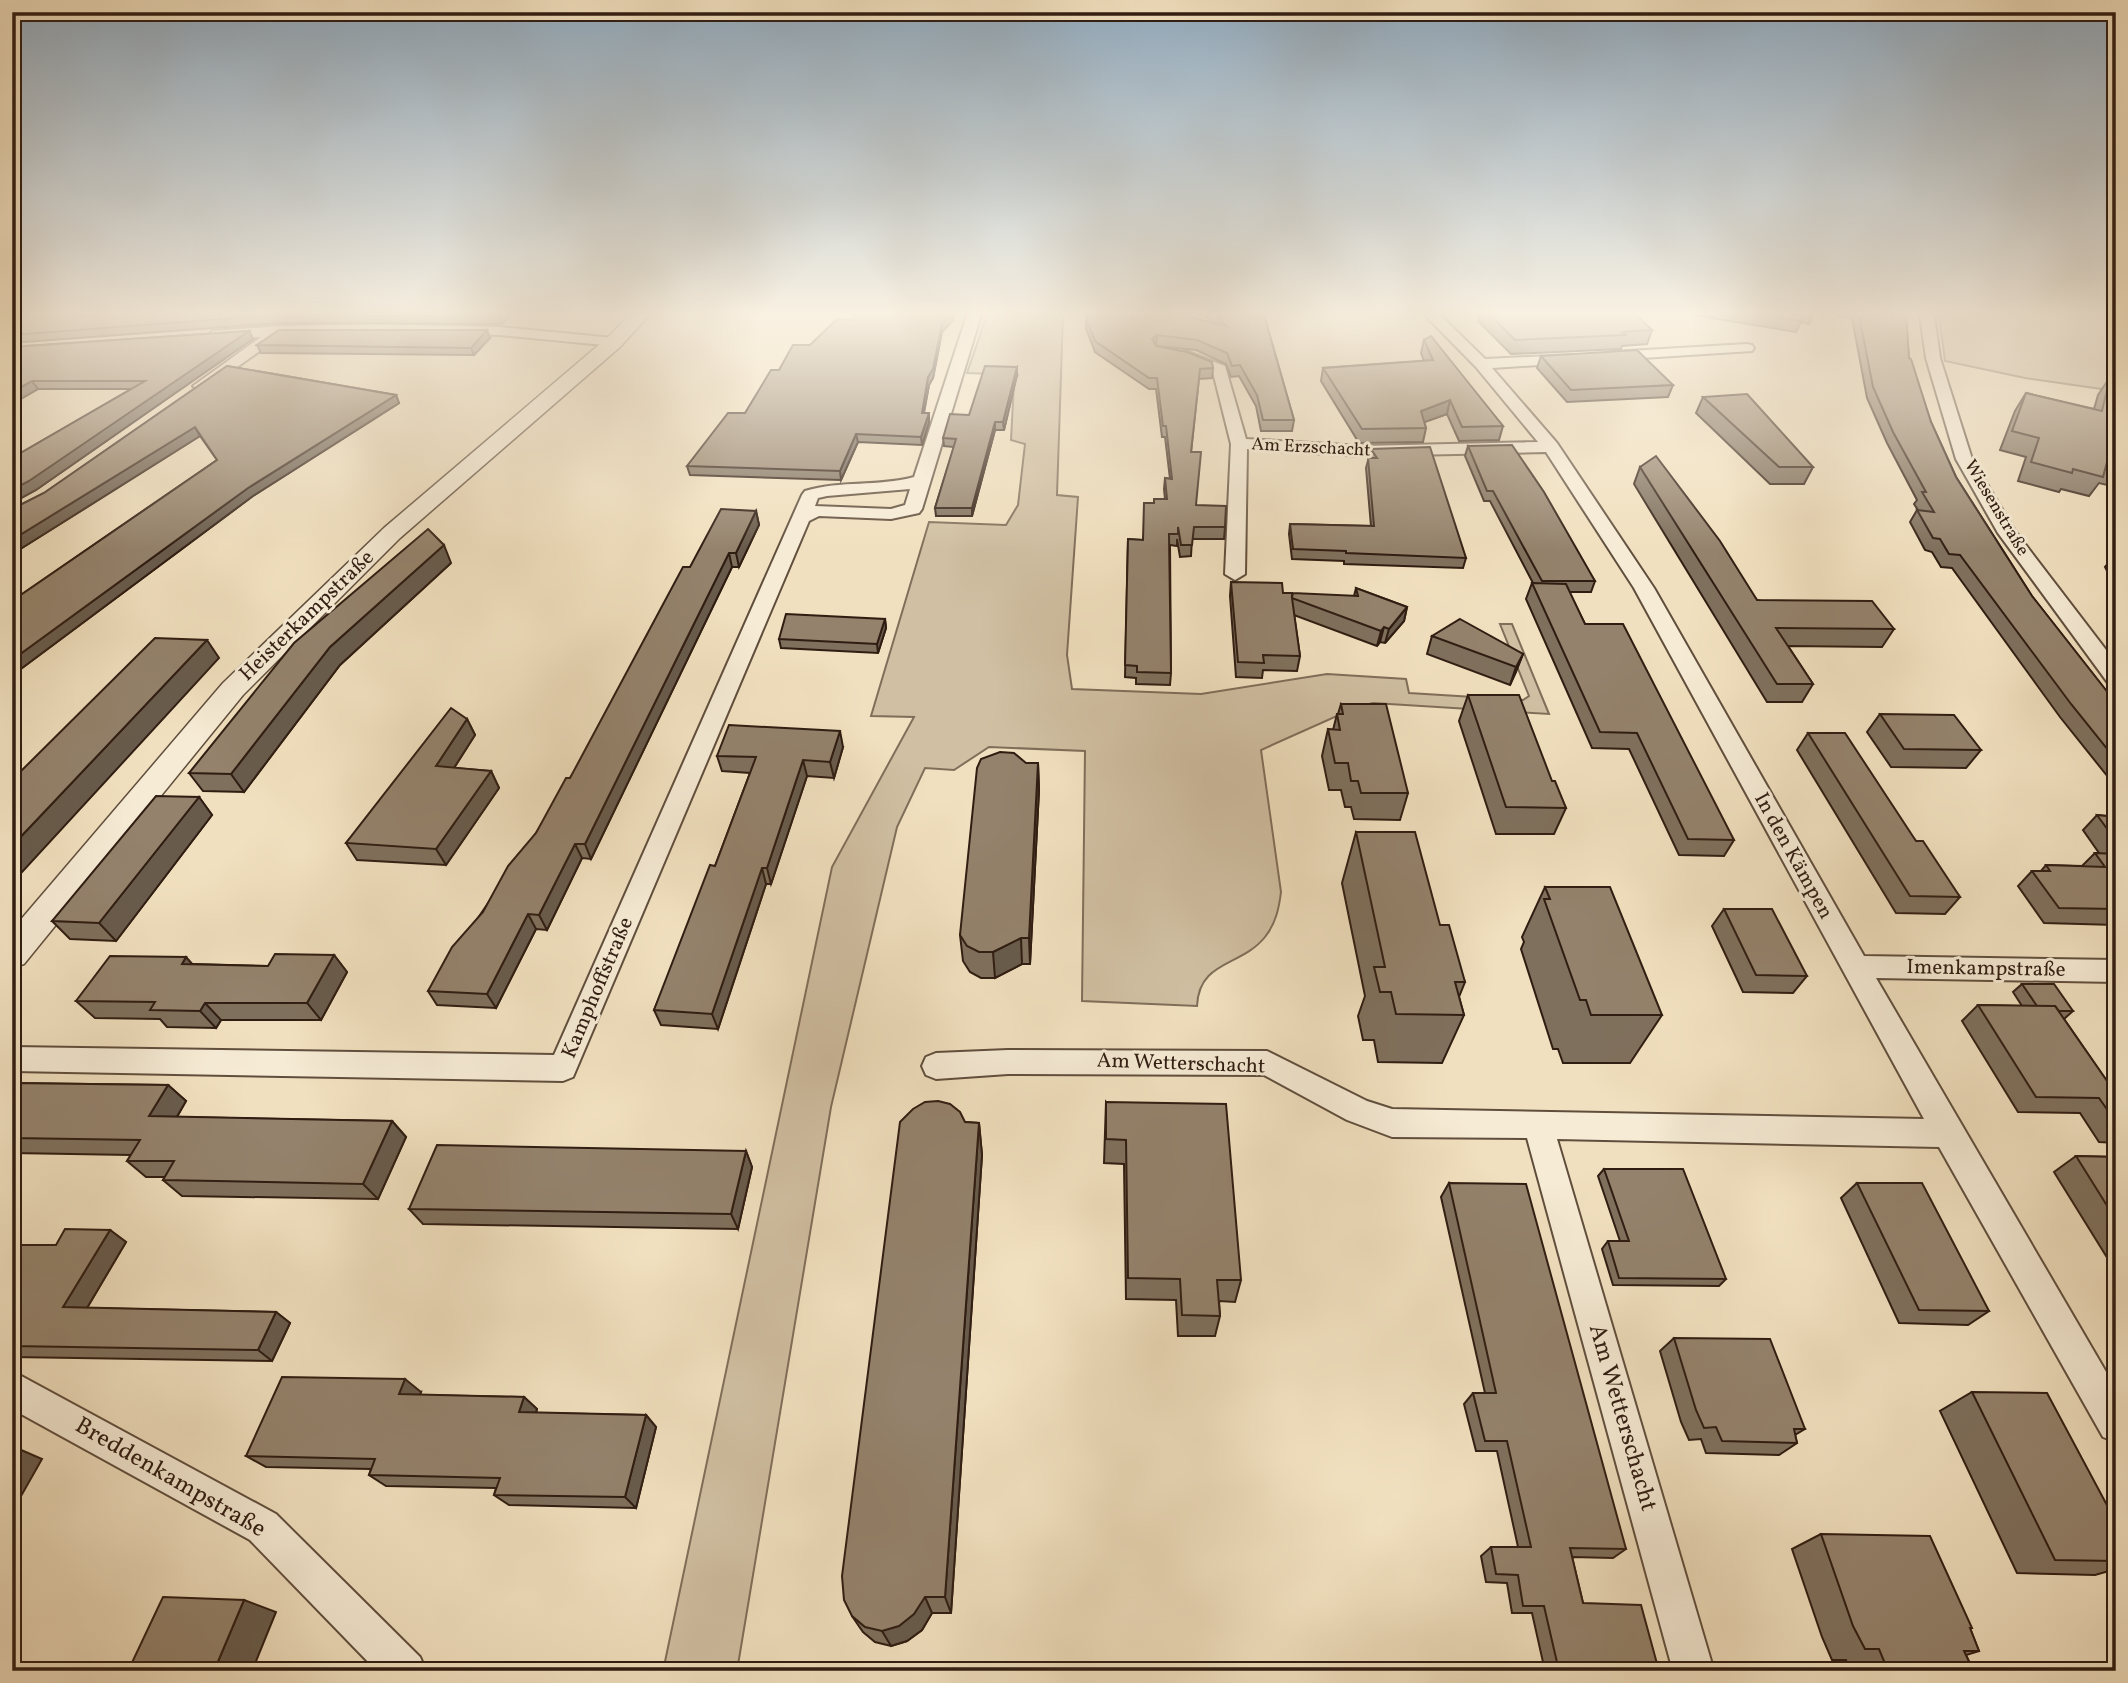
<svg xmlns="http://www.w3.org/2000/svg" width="2128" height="1683" viewBox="0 0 2128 1683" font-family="Vollkorn,serif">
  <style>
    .green { fill: #d0bfa2; stroke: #806e5a; stroke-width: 2 }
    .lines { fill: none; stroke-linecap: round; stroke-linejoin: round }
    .minor-casing { stroke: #604e3d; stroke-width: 4 }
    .tertiary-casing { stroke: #604e3d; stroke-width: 3 }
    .minor { fill: #f6ebd5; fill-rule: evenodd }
    .tertiary { fill: #f6ebd5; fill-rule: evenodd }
    .wall { fill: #7f705d; stroke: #301d12; stroke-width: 2 }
    .shaded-wall { fill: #685b4c; stroke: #301d12; stroke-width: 2 }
    .building { fill: #94826c; stroke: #301d12; stroke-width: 2 }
    .labels { text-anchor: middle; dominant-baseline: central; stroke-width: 6; stroke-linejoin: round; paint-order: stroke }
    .far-street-label { font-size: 18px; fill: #301d12; stroke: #f6ebd5 }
    .street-label { font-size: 21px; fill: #301d12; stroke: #f6ebd5 }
    .near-street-label { font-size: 24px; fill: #301d12; stroke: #f6ebd5 }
  </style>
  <rect width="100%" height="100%" fill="#f1e0bf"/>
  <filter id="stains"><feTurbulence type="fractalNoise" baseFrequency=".00286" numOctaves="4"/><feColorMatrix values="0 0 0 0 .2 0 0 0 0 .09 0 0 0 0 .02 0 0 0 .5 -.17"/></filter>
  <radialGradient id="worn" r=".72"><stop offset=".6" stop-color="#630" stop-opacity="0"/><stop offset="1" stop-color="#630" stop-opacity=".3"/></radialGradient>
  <g class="green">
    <path d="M987 315H1063L1057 495 1078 497 1067 655 1072 689 1201 694 1327 674 1406 679 1409 693 1523 700 1529 696 1500 624H1512L1549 714 1373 703 1357 707 1261 750 1281 892C1279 908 1276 923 1265 937 1241 967 1199 960 1197 1006L1082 1001 1085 751 989 747 954 770 925 768 897 827 831 1107 737 1671H663L832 867 914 717 871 716 929 522 1006 525 1018 505 1025 444 1011 440 1014 383 1018 375 967 373Z"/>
    <polygon points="1939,315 2116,315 2116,391 2025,378 1945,361"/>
  </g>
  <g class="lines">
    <g class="minor-casing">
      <g id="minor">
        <path d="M967 315H981L922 509 919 513 891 519 819 516 809 521 573 1077 563 1081 12 1071V1047L554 1055 802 495 805 491C841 480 878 487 914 477ZM910 489 905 505 891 509 815 506 818 498 827 496Z"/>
        <polygon points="1425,315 1440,315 1485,359 1571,355 1578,359 1571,363 1492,368 1557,443 1654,588 1864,956 2116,960 2116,982 1876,978 2116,1389 2116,1442 2103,1437 1939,1147 1557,1139 1714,1671 1673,1671 1527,1138 1392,1137 1347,1120 1264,1075 1008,1074 936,1079 926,1075 922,1066 926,1057 936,1053 1008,1050 1267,1051 1367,1101 1392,1109 1924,1119 1634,588 1546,452 1362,456 1247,449 1245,574 1235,580 1225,574 1231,444 1213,372 1178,358 1176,355 1178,352 1188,352 1225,366 1246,439 1362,446 1538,442 1476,367"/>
        <polygon points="1920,315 1934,315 1940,358 1972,459 2015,531 2116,663 2116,685 2108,683 1998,533 1956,459 1926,358"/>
        <polygon points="378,324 499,327 614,338 621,342 614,346 499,335 378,332 281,336 206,389 201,391 193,386 261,337 217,338 210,334 212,331 280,326"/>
        <polygon points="1747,344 1752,345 1754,348 1752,351 1611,360 1604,356 1611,352"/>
        <polygon points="12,1371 276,1514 420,1657 426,1671 377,1671 250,1540 12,1409"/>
      </g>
    </g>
    <g class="tertiary-casing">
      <polygon id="tertiary" points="630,315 649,315 621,346 400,538 243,695 24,964 12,968 12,930 223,683 384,528 607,338"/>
    </g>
    <use href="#minor" class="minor"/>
    <use href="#tertiary" class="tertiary"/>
  </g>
  <g class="wall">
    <polygon points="12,315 510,315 502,324 280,323 12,343"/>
    <polygon points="1086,315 1131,315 1133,319 1212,322 1205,315 1264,315 1294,420 1292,431 1261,431 1256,406 1239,376 1231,377 1226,364 1196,350 1156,346 1213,368 1212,378 1199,379 1191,452 1196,505 1225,527 1224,539 1192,539 1191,556 1180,557 1177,539 1177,546 1170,545 1171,673 1170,685 1136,684 1136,678 1125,677 1128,539 1143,540 1154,503 1165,499 1164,489 1165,478 1170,479 1165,437 1162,437 1156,389 1149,389 1095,352 1086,328"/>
    <polygon points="1480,315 1636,315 1652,330 1647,344 1622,346 1621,349 1511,354 1478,321"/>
    <polygon points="1693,315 1813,315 1809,324 1801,322 1796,332"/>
    <polygon points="1836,315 1906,315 1909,358 1931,422 1956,477 2032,596 2116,703 2116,787 2060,717 1952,568 1941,567 1932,552 1925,550 1910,522 1917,510 1918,510 1914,504 1917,500 1887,443 1867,398 1852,318"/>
    <polygon points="953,320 942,332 933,378 929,385 924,413 929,422 922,445 858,442 841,480 690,475 687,466 745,413 779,370 810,345"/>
    <polygon points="249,331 253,339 36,490 12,503 12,458 131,389 38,389 12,404 12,347"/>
    <polygon points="490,338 474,355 261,353 257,345"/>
    <polygon points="1424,340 1503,426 1499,440 1459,441 1447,414 1424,422 1426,428 1423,442 1359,443 1321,381 1323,368 1424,361 1421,353"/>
    <polygon points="1541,356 1673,385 1668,397 1567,402 1537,368"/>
    <polygon points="227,366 396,395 399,403 253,496 14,674 12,673 12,601 217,460 200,436 22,548 15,546 12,548 12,509 44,493"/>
    <polygon points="1017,367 1017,375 1004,430 995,430 972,516 936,516 935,508 954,447 944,446 943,438 969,415"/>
    <polygon points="2110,377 2116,378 2116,487 2099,483 2089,496 2061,489 2059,492 2018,481 2026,457 2000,450 2015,411 2026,393 2094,409 2098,395"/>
    <polygon points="1703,397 1813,467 1804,484 1770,484 1696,413"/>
    <polygon points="1468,446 1595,581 1591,592 1569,592 1585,624 1734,840 1724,856 1679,855 1629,749 1592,748 1526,599 1532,583 1533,583 1490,501 1484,501 1465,456"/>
    <polygon points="1371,449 1466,558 1463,568 1344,564 1344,561 1292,559 1289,534 1290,524 1371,526 1366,468"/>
    <polygon points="1640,467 1757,600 1894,629 1882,647 1788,646 1813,684 1802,702 1767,702 1634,484"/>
    <polygon points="756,511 759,525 739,567 732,567 591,859 582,858 547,930 536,929 496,1008 437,1005 428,991 536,833 570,778"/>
    <polygon points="2116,554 2116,589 2105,567"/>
    <polygon points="451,563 340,665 244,792 203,791 189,773"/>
    <polygon points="1231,582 1283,593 1292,597 1354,596 1356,588 1407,607 1404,621 1385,643 1380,642 1377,646 1294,615 1300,656 1297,671 1263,670 1262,678 1236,677 1230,596"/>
    <polygon points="885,619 886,628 878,653 781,648 779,639"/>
    <polygon points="1432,636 1523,654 1510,685 1427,654"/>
    <polygon points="1468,695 1552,781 1566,808 1554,834 1496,834 1459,721"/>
    <polygon points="1341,704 1408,793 1400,820 1354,819 1351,807 1345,807 1341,790 1329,790 1322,756 1328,729 1333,730 1337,714 1338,714"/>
    <polygon points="1880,714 1981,750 1966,768 1891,767 1867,732"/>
    <polygon points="467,719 475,735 454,768 491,771 499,788 446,865 357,860 346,843"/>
    <polygon points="1808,733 1916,841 1960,897 1945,914 1896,913 1797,750"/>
    <polygon points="843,747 834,778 807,776 771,884 766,884 718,1029 661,1025 654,1010 715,866 750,773 722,771 717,756"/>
    <polygon points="1026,763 1038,763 1039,790 1030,964 1022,964 995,978 981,978 970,972 963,961 960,935"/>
    <polygon points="199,797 212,815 116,941 70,939 52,921"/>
    <polygon points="2097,815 2116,817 2116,925 2044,923 2018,886 2032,871 2041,871 2046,865 2082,866 2095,853 2099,853 2083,830"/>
    <polygon points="1356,832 1440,925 1465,982 1459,997 1464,1015 1442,1063 1378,1062 1374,1040 1363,1040 1358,1016 1365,996 1342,883"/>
    <polygon points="1545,887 1662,1015 1630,1063 1563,1063 1558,1049 1553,1049 1521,949 1524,942 1522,937"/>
    <polygon points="1724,909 1807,976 1793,993 1743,992 1712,926"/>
    <polygon points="334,955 347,972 321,1020 221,1020 216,1028 167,1027 160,1019 95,1018 76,1001 193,964 268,966"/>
    <polygon points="2022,984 2073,1011 2064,1019 2116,1094 2116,1143 2099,1142 2080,1113 2018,1112 1962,1021 1978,1005 2022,1006 2013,992"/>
    <polygon points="12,1083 168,1085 186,1101 177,1117 392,1121 406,1137 378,1199 182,1196 163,1180 165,1177 146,1177 127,1161 131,1155 12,1153"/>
    <polygon points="1106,1102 1241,1280 1235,1302 1219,1301 1220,1316 1215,1336 1178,1336 1176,1300 1126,1299 1124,1164 1104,1163"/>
    <polygon points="965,1122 979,1123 982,1155 951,1613 932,1613 922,1630 907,1641 891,1646 875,1642 863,1632 852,1616"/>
    <polygon points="746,1151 752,1167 738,1229 423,1224 409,1209"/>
    <polygon points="2076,1156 2116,1157 2116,1272 2054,1172"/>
    <polygon points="1604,1169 1726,1279 1719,1286 1613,1285 1602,1249 1608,1241 1620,1241 1598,1176"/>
    <polygon points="1449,1183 1626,1549 1613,1558 1572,1557 1583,1603 1659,1671 1545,1671 1532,1613 1512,1613 1507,1583 1486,1582 1481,1556 1491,1547 1518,1547 1497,1451 1476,1451 1464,1404 1473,1393 1485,1393 1441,1197"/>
    <polygon points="1857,1183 1989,1311 1968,1325 1899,1323 1841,1198"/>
    <polygon points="110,1230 126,1242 87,1308 276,1312 290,1323 272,1361 12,1357 12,1245 56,1245"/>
    <polygon points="1674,1338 1805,1429 1795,1435 1797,1443 1779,1455 1706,1453 1701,1439 1689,1440 1681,1422 1660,1351"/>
    <polygon points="421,1392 420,1395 524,1397 537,1409 536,1413 646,1415 656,1427 636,1508 509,1505 494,1495 496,1488 386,1486 369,1475 371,1469 266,1467 246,1456"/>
    <polygon points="1972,1392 2116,1522 2116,1569 2095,1575 2017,1573 1940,1411"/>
    <polygon points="1821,1534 1970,1628 1979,1651 1966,1655 1972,1668 1963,1671 1850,1671 1846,1660 1832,1660 1822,1637 1792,1549"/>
  </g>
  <g class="shaded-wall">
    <polygon points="500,315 510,315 502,324 499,316"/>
    <polygon points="950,315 954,315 953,320 942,332 933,378 929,385 922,421 922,413 928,377 942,324"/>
    <polygon points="487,330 490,338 474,355 471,348"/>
    <polygon points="249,331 253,339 36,490 12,503 12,490"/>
    <polygon points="1157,335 1156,345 1152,339"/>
    <polygon points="1017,367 1017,375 1004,430 1003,422"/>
    <polygon points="32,381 38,389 12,404 12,392"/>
    <polygon points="396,395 399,403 253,496 14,674 12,672 12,660 248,488"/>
    <polygon points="1450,400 1447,414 1417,425 1421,411"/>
    <polygon points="929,413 929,422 922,445 921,437"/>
    <polygon points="995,422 995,430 972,516 972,508"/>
    <polygon points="195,427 200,436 22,548 15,538"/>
    <polygon points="856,434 858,442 841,480 840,471"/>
    <polygon points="756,511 759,525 739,567 736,553"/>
    <polygon points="444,545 451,563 340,665 244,792 231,774 330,647"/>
    <polygon points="729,553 732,567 591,859 585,844"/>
    <polygon points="1407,607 1404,621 1385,643 1389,629"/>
    <polygon points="885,619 886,628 878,653 877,644"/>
    <polygon points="1384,627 1380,642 1377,646 1381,631"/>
    <polygon points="207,640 219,658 12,883 12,846"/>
    <polygon points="1523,654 1516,672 1510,685 1516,667"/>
    <polygon points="467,719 475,735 445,782 436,766"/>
    <polygon points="840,731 843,747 834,778 830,762"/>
    <polygon points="803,760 807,776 771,884 767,868"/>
    <polygon points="1038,763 1039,790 1030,964 1029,938"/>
    <polygon points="491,771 499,788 446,865 436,849"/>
    <polygon points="199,797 212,815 116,941 99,923"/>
    <polygon points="575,844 582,858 547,930 539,915"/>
    <polygon points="762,868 766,884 718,1029 712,1014"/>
    <polygon points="528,914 536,929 496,1008 487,994"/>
    <polygon points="1021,938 1022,964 995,978 993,952"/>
    <polygon points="334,955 347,972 321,1020 307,1003"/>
    <polygon points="186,957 202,975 182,964"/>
    <polygon points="205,1003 221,1020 216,1028 200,1011"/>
    <polygon points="168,1085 186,1101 168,1132 149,1116"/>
    <polygon points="392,1121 406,1137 378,1199 363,1184"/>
    <polygon points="979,1123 982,1155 951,1613 945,1597"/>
    <polygon points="746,1151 752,1167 738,1229 731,1214"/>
    <polygon points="110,1230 126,1242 81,1318 63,1307"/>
    <polygon points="276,1312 290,1323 272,1361 258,1350"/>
    <polygon points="405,1379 421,1392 415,1407 399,1394"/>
    <polygon points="524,1397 537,1409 532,1424 519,1412"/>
    <polygon points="646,1415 656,1427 636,1508 625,1497"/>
    <polygon points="12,1446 42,1459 12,1512"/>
    <polygon points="925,1597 932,1613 922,1630 907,1641 891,1646 882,1631"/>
    <polygon points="244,1600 276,1612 252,1671 214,1671"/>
  </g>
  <g class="building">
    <polygon points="12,315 500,315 499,316 276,315 12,335"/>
    <polygon points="856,315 950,315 942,324 933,369 928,377 922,413 929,413 921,437 856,434 840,471 687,466 728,413 745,413 771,370 779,370 793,345 810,345 837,319 853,320"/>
    <polygon points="1088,315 1131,315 1133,319 1139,315 1182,315 1226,326 1216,315 1264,315 1294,420 1263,420 1257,395 1240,365 1232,366 1227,353 1197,340 1157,335 1152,339 1156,346 1187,352 1212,362 1213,368 1200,369 1191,452 1201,452 1196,505 1226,506 1225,527 1194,527 1192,545 1181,545 1178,527 1178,534 1169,534 1171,673 1137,672 1137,666 1125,665 1128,539 1143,540 1144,503 1154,503 1154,499 1167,499 1165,478 1172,479 1166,426 1163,426 1157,378 1149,378 1095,341 1086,318 1089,317"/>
    <polygon points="1490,315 1636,315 1652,330 1622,332 1626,335 1515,340"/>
    <polygon points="1762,315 1802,315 1801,321"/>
    <polygon points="1859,315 1906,315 1909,358 1911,359 1931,422 1956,477 2032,596 2116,703 2116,760 2071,704 1960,555 1949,554 1940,539 1933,538 1917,510 1934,512 1922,492 1926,492 1893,432 1873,387"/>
    <polygon points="279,330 487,330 471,348 257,345"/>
    <polygon points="249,331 29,481 12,490 12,458 145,381 32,381 12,392 12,347"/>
    <polygon points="1431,336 1503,426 1462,427 1450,400 1421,411 1426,428 1362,429 1323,368 1433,360 1424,340"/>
    <polygon points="1637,350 1673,385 1571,390 1541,356"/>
    <polygon points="227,366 396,395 248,488 12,660 12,601 217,460 195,427 15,538 12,538 12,509 44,493"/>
    <polygon points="985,366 1017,367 1003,422 995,422 972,508 935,508 956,439 943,438 950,414 969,415"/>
    <polygon points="2110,377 2116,378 2116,464 2107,462 2103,477 2073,469 2072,473 2031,462 2039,438 2012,431 2026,393 2102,411"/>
    <polygon points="1747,394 1813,467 1779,467 1703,397"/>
    <polygon points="1512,445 1544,492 1595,581 1542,581 1493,491 1487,491 1468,446"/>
    <polygon points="1430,447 1466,558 1346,553 1346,551 1293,549 1290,524 1374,526 1368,458 1377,458 1371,449"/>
    <polygon points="1656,456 1720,541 1757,600 1872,601 1894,629 1776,628 1813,684 1777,684 1640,467"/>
    <polygon points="721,509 756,511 736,553 729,553 585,844 575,844 539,915 528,914 487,994 428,991 452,947 483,912 508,866 536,833 566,778 570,778 683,567 690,567"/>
    <polygon points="428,529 444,545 330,647 231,774 189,773 294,643"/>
    <polygon points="1231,582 1282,583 1283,593 1292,593 1292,597 1293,593 1358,596 1356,588 1407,607 1389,629 1384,627 1381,631 1292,598 1300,656 1263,655 1264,663 1238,662"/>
    <polygon points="1532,583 1566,584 1585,624 1623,624 1734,840 1688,839 1637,733 1600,732"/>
    <polygon points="786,614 885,619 877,644 779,639"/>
    <polygon points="1460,619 1523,654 1516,667 1432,636"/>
    <polygon points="155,638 207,640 12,846 12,780"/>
    <polygon points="1468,695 1519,695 1552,781 1555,781 1566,808 1506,807"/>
    <polygon points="1341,704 1386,704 1408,793 1361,793 1358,781 1351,781 1348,763 1335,763 1328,729 1340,730 1337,714 1343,714"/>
    <polygon points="451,708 467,719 436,766 491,771 436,849 346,843"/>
    <polygon points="1880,714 1954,715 1981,750 1904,749"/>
    <polygon points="729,725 840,731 830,762 803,760 767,868 762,868 712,1014 654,1010 710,865 715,866 756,757 717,756"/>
    <polygon points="1808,733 1845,733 1916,841 1923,841 1960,897 1910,896"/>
    <polygon points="1000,752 1014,753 1026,763 1038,763 1029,938 1021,938 993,952 979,952 967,946 960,935 977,768 981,759"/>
    <polygon points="156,796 199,797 99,923 52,921"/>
    <polygon points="2097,815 2116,817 2116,841"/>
    <polygon points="1356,832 1415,832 1440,925 1449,925 1465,982 1455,982 1464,1015 1396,1014 1391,992 1380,992 1374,967 1385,967"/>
    <polygon points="2095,853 2116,854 2116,909 2059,908 2032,871 2050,871 2046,865 2105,867"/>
    <polygon points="1545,887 1610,887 1662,1015 1591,1015 1586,1000 1580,1000 1544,899 1550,899"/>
    <polygon points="1724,909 1772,909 1807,976 1756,975"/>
    <polygon points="275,954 334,955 307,1003 205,1003 200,1011 150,1010 155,1002 76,1001 110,956 186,957 182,964 268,966"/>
    <polygon points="2022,984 2054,984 2073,1011 2059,1011 2055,1006 2037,1006"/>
    <polygon points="1978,1005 2055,1006 2116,1094 2116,1122 2099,1098 2036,1097"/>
    <polygon points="12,1083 168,1085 149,1116 392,1121 363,1184 163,1180 174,1161 127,1161 140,1140 12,1138"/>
    <polygon points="938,1101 950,1104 960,1112 965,1122 979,1123 945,1597 925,1597 914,1614 899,1626 882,1631 865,1627 852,1616 844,1600 842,1576 900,1122 913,1109 925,1102"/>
    <polygon points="1106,1102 1226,1104 1241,1280 1217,1280 1220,1316 1182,1315 1180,1279 1128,1278 1126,1140 1106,1139"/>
    <polygon points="437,1145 746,1151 731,1214 409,1209"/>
    <polygon points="2076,1156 2116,1157 2116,1220"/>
    <polygon points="1604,1169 1683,1169 1726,1279 1619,1278 1608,1241 1629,1241"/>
    <polygon points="1449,1183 1526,1184 1626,1549 1570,1548 1583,1603 1641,1605 1659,1671 1559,1671 1544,1606 1523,1606 1518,1575 1496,1574 1491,1547 1531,1547 1507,1441 1485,1441 1473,1393 1496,1393"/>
    <polygon points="1857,1183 1922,1183 1989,1311 1919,1310"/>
    <polygon points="65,1229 110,1230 63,1307 276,1312 258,1350 12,1346 12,1245 56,1245"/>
    <polygon points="1674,1338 1770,1339 1805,1429 1794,1429 1797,1443 1722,1441 1716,1427 1704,1428 1696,1410"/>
    <polygon points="282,1377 405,1379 399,1394 524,1397 519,1412 646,1415 625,1497 494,1495 500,1478 369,1475 375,1459 246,1456"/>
    <polygon points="1972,1392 2047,1393 2116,1522 2116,1561 2055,1560"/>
    <polygon points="1821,1534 1930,1536 1972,1628 1970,1628 1979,1651 1964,1651 1972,1668 1886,1666 1879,1649 1865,1649 1853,1626"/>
    <polygon points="163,1597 244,1600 214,1671 128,1671"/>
  </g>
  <linearGradient id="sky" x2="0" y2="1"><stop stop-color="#91abc0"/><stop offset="0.57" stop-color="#f9f1e2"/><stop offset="1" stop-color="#f9f1e2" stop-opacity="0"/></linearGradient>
  <rect width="2128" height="550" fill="url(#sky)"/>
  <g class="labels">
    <g class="far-street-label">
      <text transform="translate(1311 448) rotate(3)">Am Erzschacht</text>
      <text transform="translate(1996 508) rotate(59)">Wiesenstraße</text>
    </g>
    <g class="street-label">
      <text transform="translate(307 616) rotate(-44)">Heisterkampstraße</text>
      <text transform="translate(1793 856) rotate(61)">In den Kämpen</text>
      <text transform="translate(1986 969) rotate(1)">Imenkampstraße</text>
      <text transform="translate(598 988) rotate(-67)">Kamphoffstraße</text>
      <text transform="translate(1181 1064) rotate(2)">Am Wetterschacht</text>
    </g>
    <g class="near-street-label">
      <text transform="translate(1622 1418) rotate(74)">Am Wetterschacht</text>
      <text transform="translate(170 1478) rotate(30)">Breddenkampstraße</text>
    </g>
  </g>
  <rect width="2128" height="1683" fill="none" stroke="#f1e0bf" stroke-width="42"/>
  <rect x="14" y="14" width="2100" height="1655" fill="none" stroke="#301d12" stroke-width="3.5"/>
  <rect x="21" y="21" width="2086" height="1641" fill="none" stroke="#301d12" stroke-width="2"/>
  <rect width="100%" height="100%" filter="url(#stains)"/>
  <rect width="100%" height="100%" fill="url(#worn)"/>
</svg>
